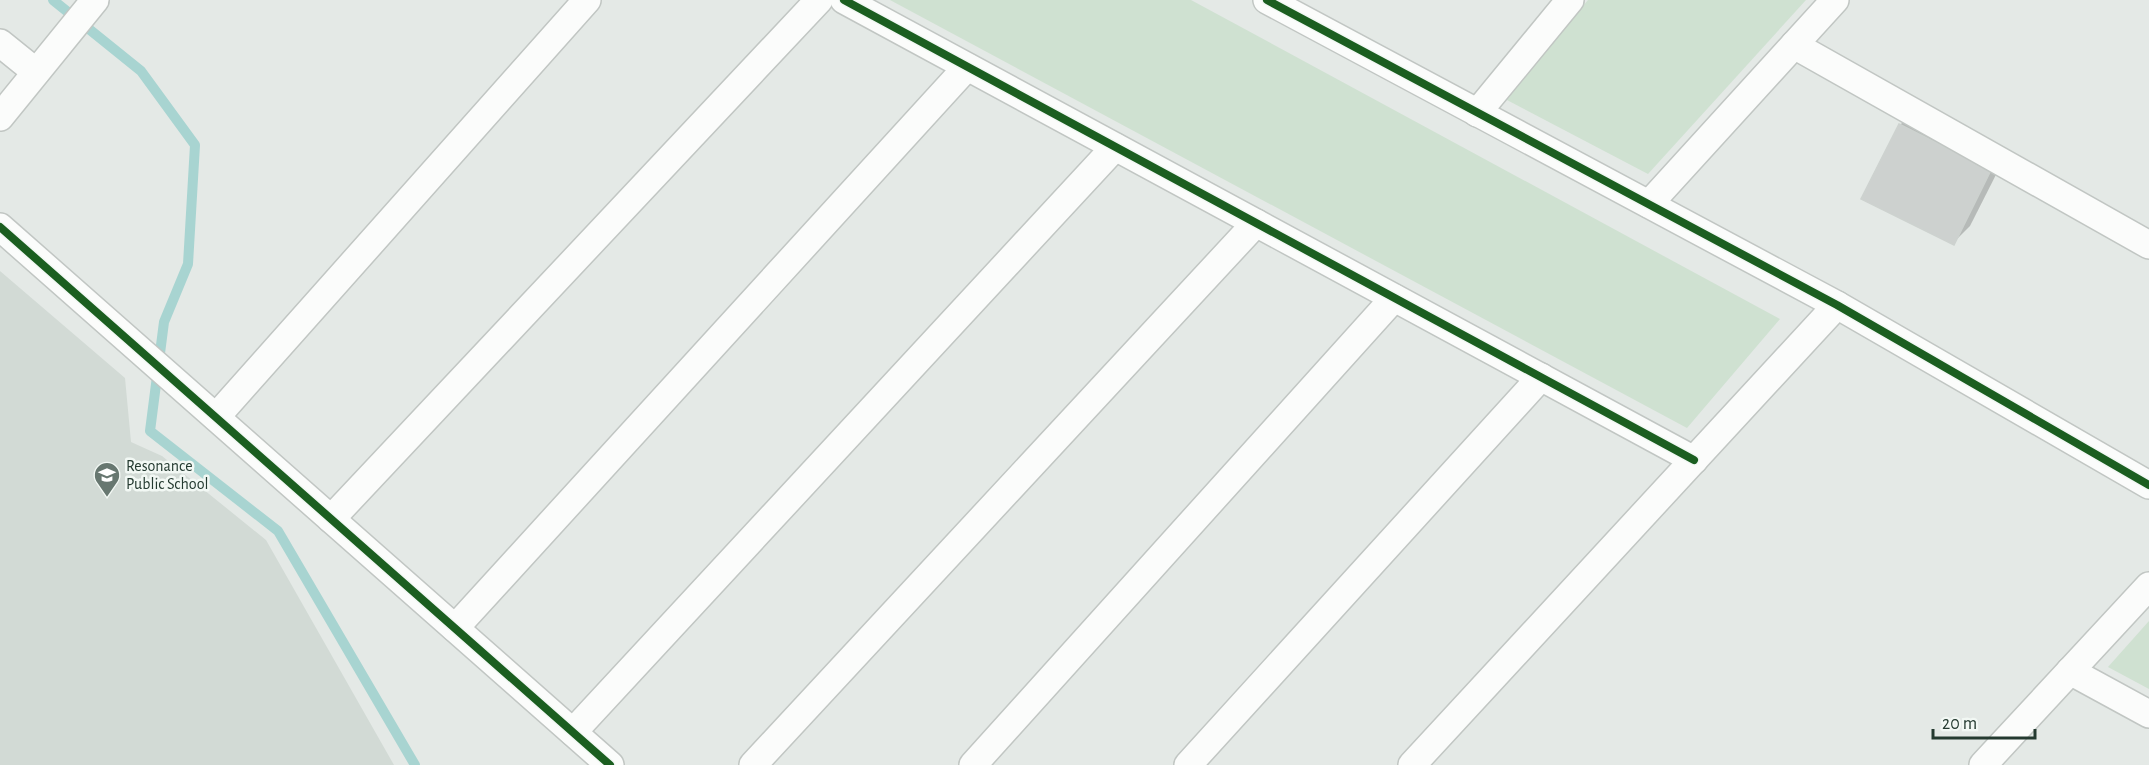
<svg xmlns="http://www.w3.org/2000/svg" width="2149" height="765" viewBox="0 0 2149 765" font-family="'Alegreya Sans',sans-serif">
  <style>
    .built { fill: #d2dad5 }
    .park { fill: #cfe1d1 }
    .shadow { fill: #0003 }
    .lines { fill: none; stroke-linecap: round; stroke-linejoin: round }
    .stream { stroke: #a8d4d1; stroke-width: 10 }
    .building { fill: #cdd1cf; stroke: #cdd2cf; stroke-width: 1.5 }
    .minor-casing { stroke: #c1c6c3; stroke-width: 30 }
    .minor { stroke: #fbfcfb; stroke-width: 27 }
    .cycleway-casing { stroke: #f2f8f4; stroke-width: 11 }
    .cycleway { stroke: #1b5e20; stroke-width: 8 }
    .labels { text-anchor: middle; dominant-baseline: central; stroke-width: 5; stroke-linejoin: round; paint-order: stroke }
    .poi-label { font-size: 16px; fill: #243a30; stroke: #f2f8f4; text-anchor: start }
  </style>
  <rect width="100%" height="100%" fill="#e4e9e6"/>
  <polygon class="built" points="0,271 125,378 131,442 162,456 266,540 394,765 0,765"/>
  <g class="park">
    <polygon points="890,0 1191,0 1780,319 1687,428"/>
    <polygon points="1588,0 1806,0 1648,174 1505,99"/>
    <polygon points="2149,621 2149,689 2108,667"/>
  </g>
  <polygon class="shadow" points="1917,108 2007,153 1970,226 1953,243 1900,125"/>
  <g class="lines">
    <polyline class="stream" points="53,0 141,71 195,145 188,264 164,322 150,431 278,531 415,765"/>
  </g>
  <polygon class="building" points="1899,124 1991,170 1954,245 1861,199"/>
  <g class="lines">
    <g class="minor-casing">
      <g id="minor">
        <polyline points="844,0 1694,460"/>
        <polyline points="1267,0 1837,305 2149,485"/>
        <polyline points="0,43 36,72"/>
        <polyline points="1794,45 2149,245"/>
        <polyline points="1477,113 1570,0"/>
        <polyline points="0,117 95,0"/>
        <polyline points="1649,204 1835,0"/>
        <polyline points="0,227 610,765"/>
        <polyline points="216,417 587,0"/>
        <polyline points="331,519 819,0"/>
        <polyline points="455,628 967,67"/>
        <polyline points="2070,671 2149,714"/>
        <polyline points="573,732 1115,147"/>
        <polyline points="753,765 1256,223"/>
        <polyline points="973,765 1394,298"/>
        <polyline points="1188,765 1541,377"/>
        <polyline points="1412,765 1837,305"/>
        <polyline points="1983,765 2149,586"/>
      </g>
    </g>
    <use href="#minor" class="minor"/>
    <g class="cycleway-casing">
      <g id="cycleway">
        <polyline points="844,0 1694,460"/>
        <polyline points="1267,0 1837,305 2149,485"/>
        <polyline points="0,227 610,765"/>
      </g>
    </g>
    <use href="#cycleway" class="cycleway"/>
  </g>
  <defs>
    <g id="school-pin" transform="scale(1.35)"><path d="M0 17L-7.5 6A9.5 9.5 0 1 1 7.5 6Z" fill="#677770" stroke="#f2f8f4"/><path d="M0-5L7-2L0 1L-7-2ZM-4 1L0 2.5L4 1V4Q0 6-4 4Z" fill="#fff"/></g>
  </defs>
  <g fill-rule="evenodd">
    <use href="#school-pin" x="107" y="475"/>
  </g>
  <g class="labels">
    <g class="poi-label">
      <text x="126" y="466">Resonance<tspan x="126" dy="18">Public School</tspan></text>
    </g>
  </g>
  <path d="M1933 729v9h102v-9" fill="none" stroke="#243a30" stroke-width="3"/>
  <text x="1942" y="729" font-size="18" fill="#243a30" stroke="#f2f8f4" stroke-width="4.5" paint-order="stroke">20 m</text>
</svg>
